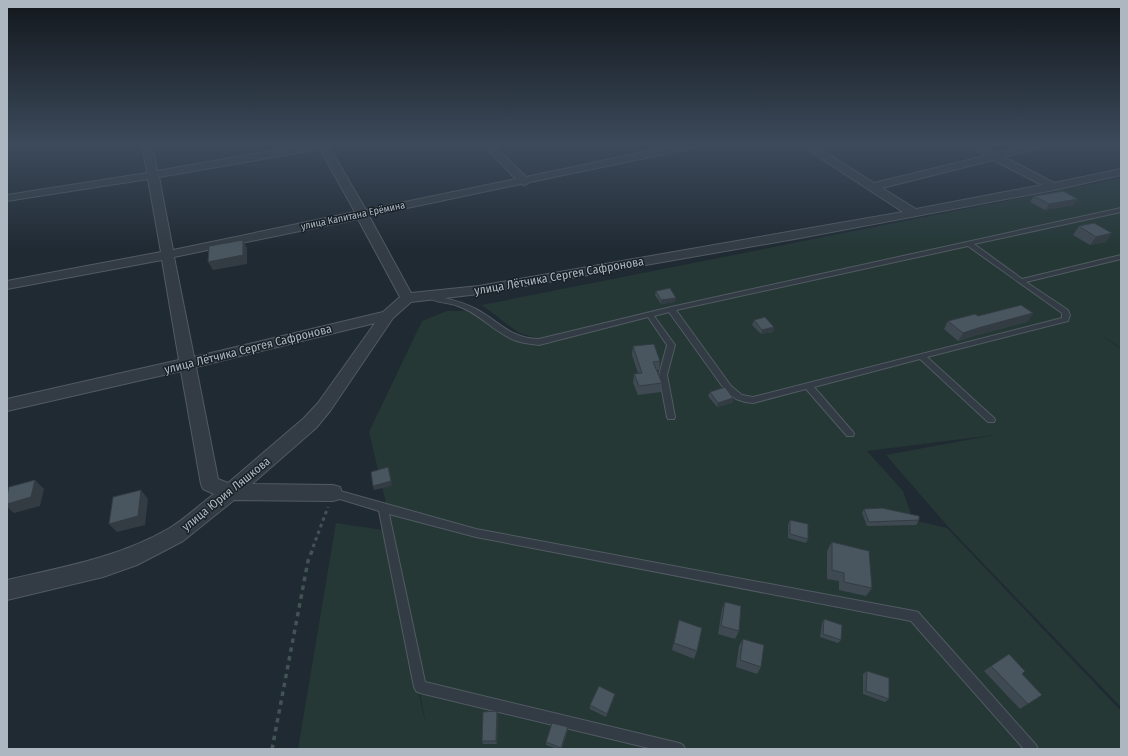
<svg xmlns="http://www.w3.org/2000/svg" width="1128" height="756" viewBox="0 0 1128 756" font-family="'Fira Sans Condensed',sans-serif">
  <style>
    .green { fill: #253836 }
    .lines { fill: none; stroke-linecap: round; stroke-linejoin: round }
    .service-casing { stroke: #515a62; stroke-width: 2 }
    .minor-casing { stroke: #515a62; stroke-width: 2 }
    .path-far1 { stroke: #415353; stroke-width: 3; stroke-dasharray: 3.5 3.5; stroke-linecap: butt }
    .path { stroke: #415353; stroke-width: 3.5; stroke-dasharray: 4.5 4.5; stroke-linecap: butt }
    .service { fill: #333c44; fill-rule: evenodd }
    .minor { fill: #333c44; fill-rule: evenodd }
    .wall { fill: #3f4952 }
    .shaded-wall { fill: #333c42 }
    .building { fill: #49555f; stroke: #333c42 }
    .labels { text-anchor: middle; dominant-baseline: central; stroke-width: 3; stroke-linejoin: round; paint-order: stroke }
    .far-street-label { font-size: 10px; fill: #adb7c1; stroke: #192128 }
    .street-label { font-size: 12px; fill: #adb7c1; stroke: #192128 }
  </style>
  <rect width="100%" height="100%" fill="#202a33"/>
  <polygon class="green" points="1121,178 1121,348 1097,332 1121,349 1121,707 951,530 886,455 994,435 867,451 903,491 913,520 947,528 1121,711 1121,749 298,749 336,523 383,530 426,726 387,508 369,432 422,321 447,311 466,311 521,341 544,340 519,333 482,305"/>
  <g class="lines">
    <g class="service-casing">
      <g id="service">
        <path d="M1121 208V212L974 244 1022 279 1121 255V259L1026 282 1068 310 1070 315 1068 321 927 357 994 418 995 420 994 422H988L920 359 814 387 853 432 854 434 853 436H847L806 389 753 403 745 402 736 399 725 390 669 312 654 316 675 345 667 375 675 417 674 419H668L667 417 659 375 667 345 648 317 539 345C531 344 522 343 514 340 494 332 479 313 458 306 448 302 434 303 426 296L429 294C445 298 461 301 476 309 500 322 509 338 539 339L671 307ZM968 246 1062 313V318L753 397 742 395 731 386 676 310Z"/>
        <polygon points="333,489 476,529 914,611 918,612 1036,745 1038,749 1024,749 911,621 476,537 389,514 425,682 679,743 683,745 685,749 653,749 420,693 416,691 414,687 379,511 330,496 328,493 330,490"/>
      </g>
    </g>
    <g class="minor-casing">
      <path id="minor" d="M142 144H152L157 171 309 144H333L329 147 366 210 516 179 482 144H493L526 177 682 144H703L698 147 530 182 525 185 521 184 369 216 411 293 479 286 903 212 799 144H812L874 183 985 156 965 144H979L996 153 1030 144H1049L1048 146 1004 157 1054 183 1121 169V175L1054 190 800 238 479 294 411 302 393 318 330 411 316 428 252 484 333 485 340 487 342 493 340 499 333 501 234 500 183 541 137 565 103 577 7 600V580C63 567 117 558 168 529 184 520 199 505 214 494L203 489 201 484 181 371 7 411V399L179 360 162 260 7 289V281L161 252 148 179 7 201V195L147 173ZM320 149 355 212 173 250 159 177ZM993 160 1042 185 916 209 882 188ZM358 219 400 297 383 312 194 357 174 257ZM375 323 318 403 304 418 228 483 218 479 196 367Z"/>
    </g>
    <polyline class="path-far1" points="313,547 328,507"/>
    <polyline class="path" points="272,749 308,561 314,546"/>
    <use href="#service" class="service"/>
    <use href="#minor" class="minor"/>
  </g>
  <g class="wall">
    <polygon points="1034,196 1074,205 1045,210 1030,202"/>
    <polygon points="1079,226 1106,242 1090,245 1073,235"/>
    <polygon points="656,291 676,298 675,302 661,304 655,295"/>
    <polygon points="1033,313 1027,322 973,336 958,341 944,329 948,321 978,316"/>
    <polygon points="754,320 774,327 773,332 761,334 752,325"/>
    <polygon points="633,346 660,361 659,370 657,370 662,383 661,392 638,395 633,383 634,374 638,373 632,355"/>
    <polygon points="710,392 733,398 732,403 717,407 708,396"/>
    <polygon points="864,509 919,520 916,525 867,526 862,513"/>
    <polygon points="790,520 808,539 806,543 788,538 788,524"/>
    <polygon points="832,542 872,588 866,596 839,590 839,581 827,579 827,551"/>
    <polygon points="725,602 739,631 735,639 718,634 722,609"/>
    <polygon points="824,619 841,640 838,643 820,637 822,623"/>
    <polygon points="679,620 697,651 694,659 672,650"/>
    <polygon points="743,639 761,667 757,674 736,667 739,646"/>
    <polygon points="991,666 1022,674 1042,695 1020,709 984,671"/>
    <polygon points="867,671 889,699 885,702 863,694 863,674"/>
    <polygon points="615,694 614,697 606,717 590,709 590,705"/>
    <polygon points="498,714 497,744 483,744 482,741"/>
    <polygon points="568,730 562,749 558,749 546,745 546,742"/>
  </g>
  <g class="shaded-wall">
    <polygon points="1078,199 1074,205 1045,210 1049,204"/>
    <polygon points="1112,233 1106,242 1090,245 1096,237"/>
    <polygon points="243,240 247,248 247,264 213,270 208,262"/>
    <polygon points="676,298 675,302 661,304 661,300"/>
    <polygon points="1033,313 1027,322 973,336 958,341 963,333 978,328"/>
    <polygon points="774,327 773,332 761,334 762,330"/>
    <polygon points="733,398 732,403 717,407 718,403"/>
    <polygon points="388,467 390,471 392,486 374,490 373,486"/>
    <polygon points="35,480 44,489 40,506 14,513 7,507 7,504"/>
    <polygon points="141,490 148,499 145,525 117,532 109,524"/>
    <polygon points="497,711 498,714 497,744 496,741"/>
    <polygon points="568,727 568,730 562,749 561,748"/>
  </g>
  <g class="building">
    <polygon points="1063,191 1078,199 1049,204 1034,196"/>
    <polygon points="1094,223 1112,233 1096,237 1079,226"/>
    <polygon points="243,240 243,255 208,262 209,246"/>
    <polygon points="670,288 676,298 661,300 656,291"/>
    <polygon points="1021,305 1033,313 978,328 963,333 948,321 975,314 978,316"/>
    <polygon points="765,317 774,327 762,330 754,320"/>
    <polygon points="654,344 660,361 653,362 662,383 639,386 634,374 642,373 633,346"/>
    <polygon points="725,387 733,398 718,403 710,392"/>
    <polygon points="388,467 391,481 373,486 371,472"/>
    <polygon points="35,480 31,497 7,504 7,496 9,487"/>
    <polygon points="141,490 138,516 109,524 113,497"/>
    <polygon points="882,508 919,516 919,520 869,522 864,509"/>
    <polygon points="790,520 808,524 808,539 790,534"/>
    <polygon points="832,542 869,551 872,588 844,582 844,573 832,570"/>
    <polygon points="725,602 741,606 739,631 721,626"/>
    <polygon points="824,619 842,625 841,640 823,634"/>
    <polygon points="679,620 702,628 697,651 674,643"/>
    <polygon points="743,639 764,645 761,667 740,660"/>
    <polygon points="1009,654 1025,671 1022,674 1042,695 1028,704 991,666"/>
    <polygon points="867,671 889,678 889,699 866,691"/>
    <polygon points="599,686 615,694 607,714 590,705"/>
    <polygon points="497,711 496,741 482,741 483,712"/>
    <polygon points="552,723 568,727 561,748 546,742"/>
  </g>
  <linearGradient id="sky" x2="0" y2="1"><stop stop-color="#12171c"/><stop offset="0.58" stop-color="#3c4a5b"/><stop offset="1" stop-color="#3c4a5b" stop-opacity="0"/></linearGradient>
  <rect width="1128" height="250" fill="url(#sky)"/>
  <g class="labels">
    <g class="far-street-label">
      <text transform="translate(353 216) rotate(-12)">улица Капитана Ерёмина</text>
    </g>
    <g class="street-label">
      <text transform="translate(559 276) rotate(-10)">улица Лётчика Сергея Сафронова</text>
      <text transform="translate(248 349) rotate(-14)">улица Лётчика Сергея Сафронова</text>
      <text transform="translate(226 494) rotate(-39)">улица Юрия Ляшкова</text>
    </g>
  </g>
  <rect width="1128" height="756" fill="none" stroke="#adb7c1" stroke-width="16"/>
</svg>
